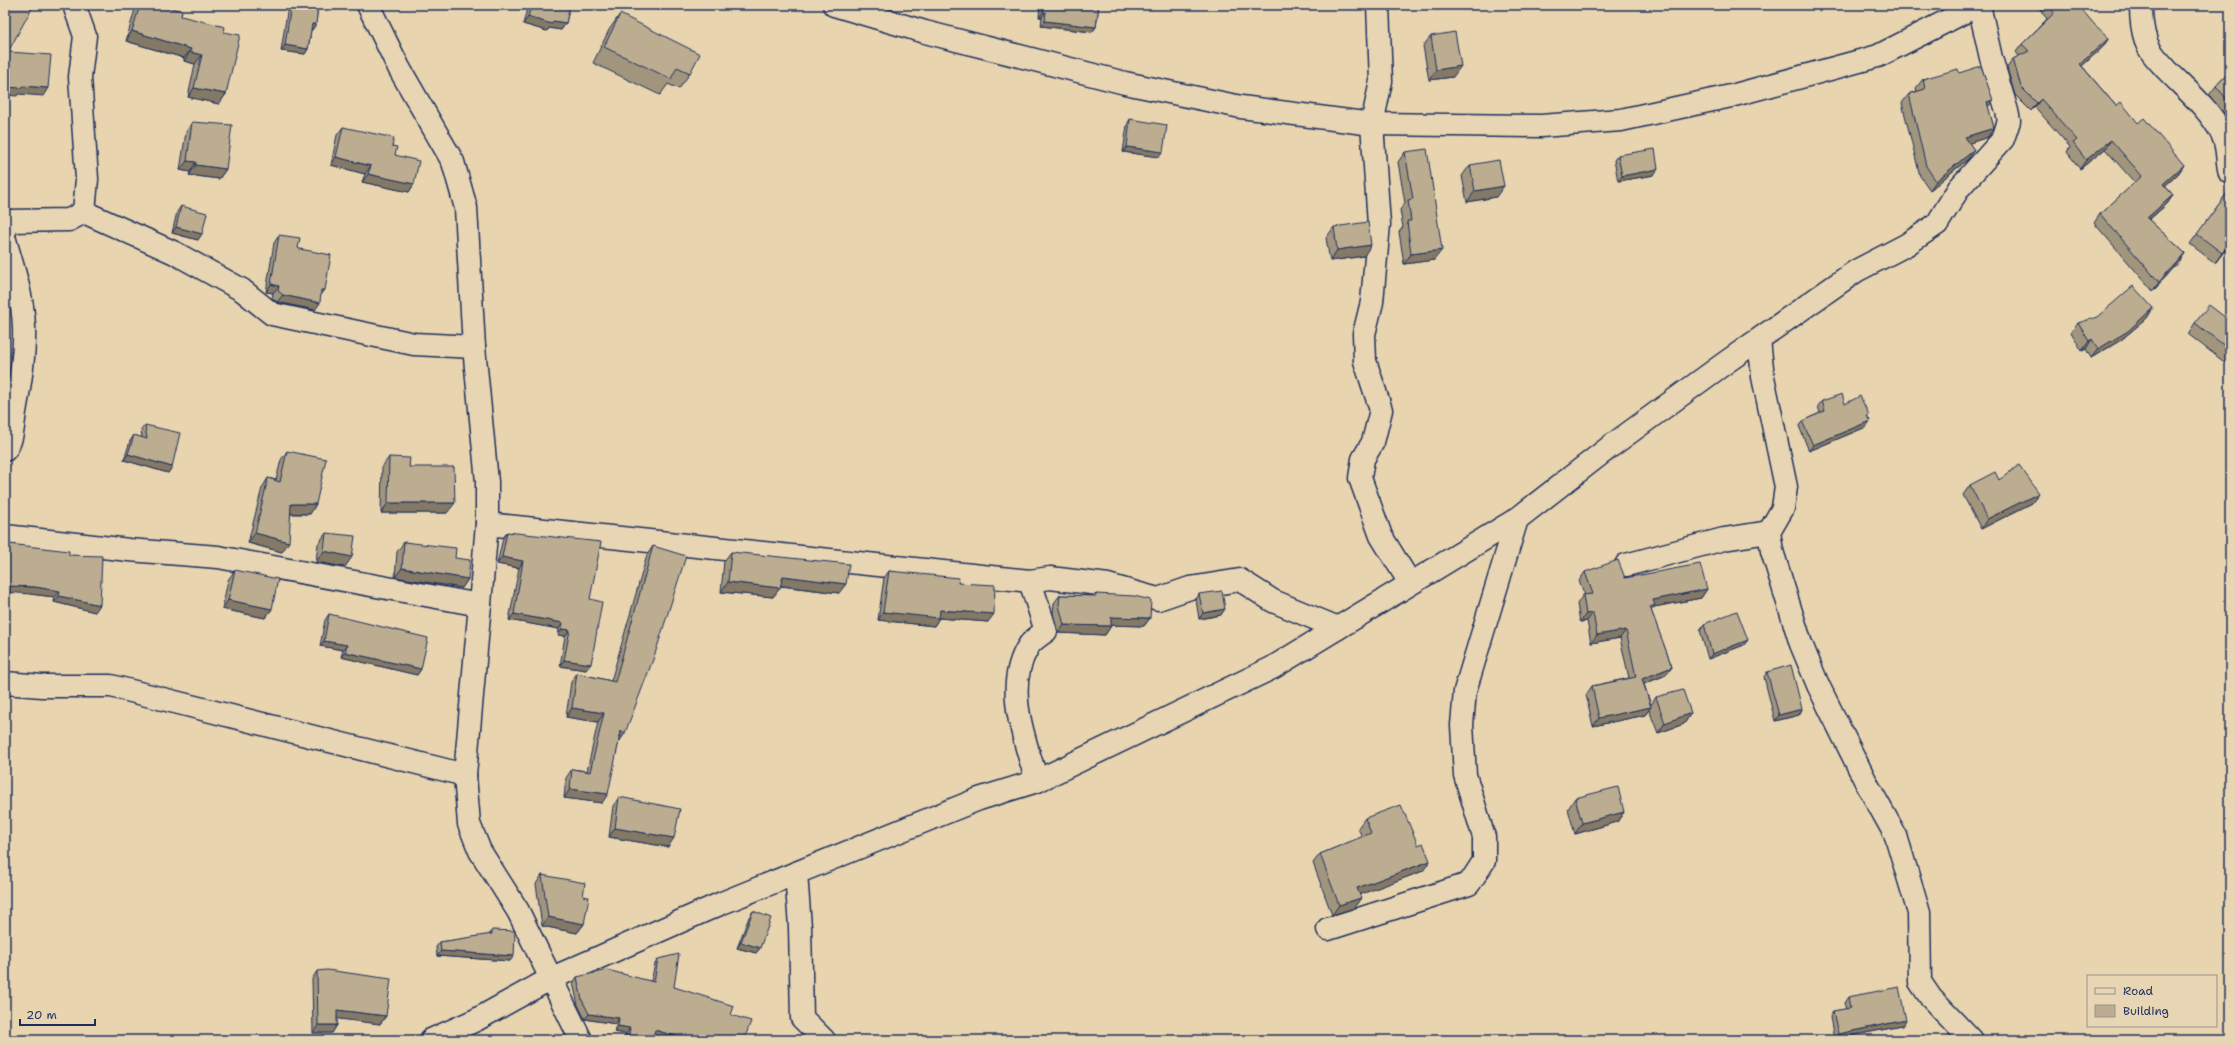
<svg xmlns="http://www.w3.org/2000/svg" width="2235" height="1045" viewBox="0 0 2235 1045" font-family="'Shantell Sans',sans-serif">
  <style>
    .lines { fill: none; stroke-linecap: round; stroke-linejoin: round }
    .minor-casing { stroke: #1b2f5e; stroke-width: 25 }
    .minor { stroke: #e8d5b3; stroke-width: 22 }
    .wall { fill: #a2957d; stroke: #1b2f5e }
    .shaded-wall { fill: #847966; stroke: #1b2f5e }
    .building { fill: #bcad91; stroke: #1b2f5e }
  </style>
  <rect width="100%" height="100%" fill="#e8d4af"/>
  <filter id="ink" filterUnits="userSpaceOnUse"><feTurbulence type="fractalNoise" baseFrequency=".025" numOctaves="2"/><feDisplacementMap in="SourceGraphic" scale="8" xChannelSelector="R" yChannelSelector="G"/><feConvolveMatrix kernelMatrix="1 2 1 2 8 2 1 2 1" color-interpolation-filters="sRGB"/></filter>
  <g filter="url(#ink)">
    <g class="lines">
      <g class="minor-casing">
        <g id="minor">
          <polyline points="368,5 399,68 453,162 466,208 474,347 487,482 487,524 465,775 469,824 480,851 518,911 581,1040"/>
          <polyline points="834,5 925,32 1125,83 1241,107 1372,124 1541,126 1621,120 1731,96 1878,56 1978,5"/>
          <polyline points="1378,5 1381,81 1372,124 1379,224 1372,302 1364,334 1365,361 1381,410 1373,442 1363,459 1360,478 1381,536 1410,583"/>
          <path d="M2141 5C2141 17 2142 30 2146 41 2149 52 2159 61 2166 69 2185 89 2210 109 2222 134 2229 147 2226 160 2230 173"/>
          <polyline points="84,212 175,253 242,290 272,314 414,344 474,347"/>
          <polyline points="5,231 9,221 69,220 84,212 87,179 80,77 85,36 74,5"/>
          <path d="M5 240C13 268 23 297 24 327 25 355 20 383 15 412 13 423 13 441 5 450"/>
          <polyline points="1759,340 1763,377 1786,487 1783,508 1769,532 1772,551 1801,644 1818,685 1867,784 1896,836 1919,913 1920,982 1931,998 1971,1040"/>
          <polyline points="487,524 1030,581 1050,578 1108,585 1158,599 1190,588 1240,580 1273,601 1338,628"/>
          <polyline points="5,536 129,550 218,557 480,605"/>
          <polyline points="1626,565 1724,539 1769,532"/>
          <path d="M1030 581 1046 631C1040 635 1031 641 1028 647 1003 688 1025 740 1037 781"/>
          <polyline points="5,683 42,686 111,686 465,775"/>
          <polyline points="796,873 800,927 802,1018 824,1040"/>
          <polyline points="1328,929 1469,884 1484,861 1484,837 1465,775 1462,725 1465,691 1517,519"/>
          <polyline points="431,1040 476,1020 550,979 722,903 979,799 1037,781 1272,668 1517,519 1611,446 1725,363 1856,271 1906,245 1937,224 1959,188 2003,139 2009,121 2007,111 1991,58 1979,5"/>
        </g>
      </g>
      <use href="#minor" class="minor"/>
    </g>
    <g class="wall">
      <polygon points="138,5 161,5 181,16 224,32 226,94 219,104 188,97 195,64 184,61 184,58 126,41 135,9"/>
      <polygon points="289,5 318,5 316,24 312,30 311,30 308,49 305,54 281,51 288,6"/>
      <polygon points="528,5 570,5 566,23 561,30 549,28 547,31 523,24"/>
      <polygon points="1040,5 1099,5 1096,27 1092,32 1041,26 1042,17 1039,17"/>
      <polygon points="2037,5 2078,5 2103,47 2082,66 2116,106 2138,123 2184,165 2178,174 2165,186 2173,195 2167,204 2149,220 2185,253 2179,262 2153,291 2094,223 2100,214 2135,183 2105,149 2080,169 2067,152 2070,147 2035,107 2031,111 2015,95 2007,68 2013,59 2019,56 2016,52 2022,44 2047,19"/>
      <polygon points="620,14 690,73 679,89 668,84 660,95 593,63 609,30"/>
      <polygon points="1431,36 1453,77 1429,80 1423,46"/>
      <polygon points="2230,71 2230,120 2209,95 2216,86"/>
      <polygon points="1959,73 1988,107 1994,128 1988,137 1969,143 1974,150 1968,159 1930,190 1920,176 1902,103 1909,94 1917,91 1916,88 1923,79"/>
      <polygon points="1130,119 1159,157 1123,152 1127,125"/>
      <polygon points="192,122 226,169 219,179 189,175 190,172 180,170 186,132"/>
      <polygon points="343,127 392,146 395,155 414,184 409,192 362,182 365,174 331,165 337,135"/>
      <polygon points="1405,152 1434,260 1404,264 1399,232 1403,227 1400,210 1405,203 1398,162"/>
      <polygon points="1618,155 1654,175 1618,181 1614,160"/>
      <polygon points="1470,165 1496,197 1467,202 1462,176"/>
      <polygon points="2230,189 2230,244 2215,263 2190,244"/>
      <polygon points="181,206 198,240 172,233 177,212"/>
      <polygon points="1334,227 1364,256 1330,261 1326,238"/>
      <polygon points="279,235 298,248 320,296 315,310 277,302 272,298 273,293 266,292 274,243"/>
      <polygon points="2153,308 2147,318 2121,340 2091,358 2086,349 2082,351 2071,332 2078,323"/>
      <polygon points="2230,321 2230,362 2228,365 2188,334 2195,323"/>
      <polygon points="1822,401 1845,404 1868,417 1870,421 1866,427 1809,451 1799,426 1802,421 1820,413 1818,406"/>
      <polygon points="145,425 172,467 168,473 124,460 130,441 134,435 142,438 141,430"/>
      <polygon points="287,451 316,504 310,514 291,514 282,552 248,543 262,488 268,478 276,480 281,460"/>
      <polygon points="389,457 409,467 447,513 381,513 382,467"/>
      <polygon points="1999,480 2032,503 1981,529 1963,495 1970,485"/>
      <polygon points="507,532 590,599 586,670 560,666 565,636 558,635 559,629 509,620 519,568 497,564 503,538"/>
      <polygon points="326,533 345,567 316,562 318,544"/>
      <polygon points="404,542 455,558 468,579 462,588 395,577 397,552"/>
      <polygon points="9,544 69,555 95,612 54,602 55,597 30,594"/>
      <polygon points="653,546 625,733 619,742 602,803 564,798 566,778 572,769 587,771 598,722 566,717 571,682 577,673 611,681 647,555"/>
      <polygon points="731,552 839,593 780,586 780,588 773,597 721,592 724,561"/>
      <polygon points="235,570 272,609 265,618 222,609 228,580"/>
      <polygon points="889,571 958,583 988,622 939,618 934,626 878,620 884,578"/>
      <polygon points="1585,572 1707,589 1701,598 1654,607 1651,610 1672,667 1666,675 1644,684 1651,705 1656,697 1691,713 1684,724 1658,733 1649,710 1645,715 1593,726 1586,695 1592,686 1629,678 1620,638 1591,643 1587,621 1580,622 1577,604 1583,595 1585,595 1579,581"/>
      <polygon points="1096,594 1150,618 1144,626 1111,625 1111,626 1105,635 1058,633 1053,613 1054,603 1060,595 1095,596"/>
      <polygon points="1199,594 1221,615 1199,619 1196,600"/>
      <polygon points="329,614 421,669 417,675 341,657 343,650 320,646 325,620"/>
      <polygon points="1704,624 1744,645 1708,659 1700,630"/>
      <polygon points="1767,672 1802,709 1799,715 1775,721 1764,677"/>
      <polygon points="619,797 668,847 609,837 613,806"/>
      <polygon points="1575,798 1624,812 1617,822 1575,834 1568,809"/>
      <polygon points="1365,818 1423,871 1360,894 1354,908 1332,915 1313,863 1320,854 1362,837 1358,828"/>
      <polygon points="542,875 583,896 584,924 577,933 542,926 536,884"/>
      <polygon points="753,911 760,948 756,953 737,948 749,917"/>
      <polygon points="492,930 510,961 437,956 436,947 440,942 489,935"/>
      <polygon points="658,959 674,987 731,1015 744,1040 667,1040 653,1036 652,1040 625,1040 626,1034 614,1032 616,1024 585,1019 578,1005 573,983 577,977 651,981 655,964"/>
      <polygon points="317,971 386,1016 380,1024 337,1018 337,1025 332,1033 313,1033 312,979"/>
      <polygon points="1848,997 1902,1026 1834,1039 1830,1017 1833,1011 1846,1009 1844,1003"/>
    </g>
    <g class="shaded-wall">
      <polygon points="1043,12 1046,12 1042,17 1039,17"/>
      <polygon points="528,17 553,21 566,23 561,30 549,28 547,31 523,24"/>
      <polygon points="1045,21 1096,27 1092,32 1041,26"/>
      <polygon points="312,24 316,24 312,30 308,29"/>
      <polygon points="132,31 191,49 184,58 126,41"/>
      <polygon points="2109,38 2103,47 2074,73 2080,64"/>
      <polygon points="285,45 308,49 305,54 281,51"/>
      <polygon points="190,52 202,55 195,64 184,61"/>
      <polygon points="1461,66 1453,77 1429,80 1436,70"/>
      <polygon points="23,86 48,88 43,96 18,94 17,96 5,95 5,87"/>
      <polygon points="194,88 226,94 219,104 188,97"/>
      <polygon points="2041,99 2035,107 2031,111 2037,103"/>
      <polygon points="1993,100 1986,110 1987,102"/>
      <polygon points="1994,128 1988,137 1958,147 1965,137"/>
      <polygon points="2111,140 2105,149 2080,169 2086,160"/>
      <polygon points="1127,147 1163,152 1159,157 1123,152"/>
      <polygon points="1974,150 1968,159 1930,190 1936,181"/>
      <polygon points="336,157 371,166 365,174 331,165"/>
      <polygon points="187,161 196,162 190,172 180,170"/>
      <polygon points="196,165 226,169 219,179 189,175"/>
      <polygon points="2184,165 2178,174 2157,193 2163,184"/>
      <polygon points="1658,169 1654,175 1618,181 1622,176"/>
      <polygon points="368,174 414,184 409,192 362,182"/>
      <polygon points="1504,186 1496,197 1467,202 1475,191"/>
      <polygon points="2173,195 2167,204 2141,226 2147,218"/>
      <polygon points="176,227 202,234 198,240 172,233"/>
      <polygon points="2230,243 2230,244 2215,263 2222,253"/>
      <polygon points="1371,245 1364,256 1330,261 1337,250"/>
      <polygon points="1442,250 1434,260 1404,264 1411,254"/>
      <polygon points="2185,253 2179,262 2153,291 2159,282"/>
      <polygon points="271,284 279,286 273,293 266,292"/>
      <polygon points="321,290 325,290 319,298"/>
      <polygon points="283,295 320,303 315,310 277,302"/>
      <polygon points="2153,308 2147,318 2121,340 2091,358 2098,349"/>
      <polygon points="2092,339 2086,349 2082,351 2089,341"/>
      <polygon points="1870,421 1866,427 1809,451 1813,445"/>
      <polygon points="128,454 172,467 168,473 124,460"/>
      <polygon points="2039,493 2032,503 1981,529 1987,519"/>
      <polygon points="388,503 455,503 447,513 381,513"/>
      <polygon points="291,504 316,504 310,514 284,513"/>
      <polygon points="255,533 289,542 282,552 248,543"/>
      <polygon points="324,551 352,557 345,567 316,562"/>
      <polygon points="502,557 523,561 519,568 497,564"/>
      <polygon points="402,568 468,579 462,588 395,577"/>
      <polygon points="783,576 846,584 839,593 776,585"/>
      <polygon points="728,582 780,588 773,597 721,592"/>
      <polygon points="10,586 35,587 60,591 55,597 30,594 5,592"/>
      <polygon points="1707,589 1701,598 1654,607 1649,613 1645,615 1653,600"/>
      <polygon points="59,596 100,605 95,612 54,602"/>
      <polygon points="5,597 8,598 5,603"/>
      <polygon points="228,600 272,609 265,618 222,609"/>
      <polygon points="1225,609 1221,615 1199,619 1203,613"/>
      <polygon points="940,610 994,614 988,622 939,618 934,626 878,620 883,612"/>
      <polygon points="1593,613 1587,621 1580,622 1586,614"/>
      <polygon points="514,614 563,623 559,629 509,620"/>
      <polygon points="1111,617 1150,618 1144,626 1105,625"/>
      <polygon points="1064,625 1111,626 1105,635 1058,633"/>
      <polygon points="562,629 570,630 565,636 558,635"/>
      <polygon points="1626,630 1620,638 1591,643 1597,635"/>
      <polygon points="1748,640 1744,645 1708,659 1712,654"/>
      <polygon points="324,641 347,645 343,650 320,646"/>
      <polygon points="345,652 421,669 417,675 341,657"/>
      <polygon points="564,660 591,664 586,670 560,666"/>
      <polygon points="1672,667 1666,675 1636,687 1642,679"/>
      <polygon points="1651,707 1645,715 1593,726 1599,718"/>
      <polygon points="572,708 604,713 598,722 566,717"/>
      <polygon points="1802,709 1799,715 1775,721 1779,715"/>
      <polygon points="1691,713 1684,724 1658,733 1665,723"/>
      <polygon points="621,731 625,733 619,742"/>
      <polygon points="570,789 608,794 602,803 564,798"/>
      <polygon points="1624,812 1617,822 1575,834 1582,823"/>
      <polygon points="615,828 674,838 668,847 609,837"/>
      <polygon points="1430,861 1423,871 1351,898 1357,888"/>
      <polygon points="1361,898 1354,908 1332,915 1339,905"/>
      <polygon points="548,917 584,924 577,933 542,926"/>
      <polygon points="741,942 760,948 756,953 737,948"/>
      <polygon points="441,951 514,956 510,961 437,956"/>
      <polygon points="337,1010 386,1016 380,1024 331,1018"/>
      <polygon points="589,1014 619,1018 616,1024 585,1019"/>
      <polygon points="1906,1020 1902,1026 1834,1039 1838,1034"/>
      <polygon points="318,1025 337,1025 332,1033 313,1033"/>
      <polygon points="618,1026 630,1028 626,1034 614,1032"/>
      <polygon points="655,1030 689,1040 667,1040 651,1035"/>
    </g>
    <g class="building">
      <polygon points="5,5 26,5 32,8 8,52 51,55 48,88 23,86 22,88 5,87"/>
      <polygon points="140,5 161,5 182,11 181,16 225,27 224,32 240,35 226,94 194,88 202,55 190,52 191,49 132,31"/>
      <polygon points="291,5 318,5 316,24 312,24 308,49 285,45"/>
      <polygon points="531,5 570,5 566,23 553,21 552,24 528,17"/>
      <polygon points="1044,5 1099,5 1096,27 1045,21 1046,12 1043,12"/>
      <polygon points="2049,5 2078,5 2094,24 2109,38 2080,64 2116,106 2121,102 2138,123 2144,118 2184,165 2163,184 2173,195 2147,218 2185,253 2159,282 2100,214 2142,176 2111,140 2086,160 2073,143 2077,140 2041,99 2037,103 2021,87 2013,59 2029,51 2022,44 2054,13"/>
      <polygon points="620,14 700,54 690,73 677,67 671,79 604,47"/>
      <polygon points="1455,32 1461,66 1436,70 1431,36"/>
      <polygon points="1981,66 1993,100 1987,102 1994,128 1965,137 1974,150 1936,181 1926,166 1909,94 1925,89 1923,79 1958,69 1959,73"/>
      <polygon points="2230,71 2230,103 2216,86"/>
      <polygon points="1130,119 1167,125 1163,152 1127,147"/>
      <polygon points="192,122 232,125 226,169 196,165 196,162 187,161"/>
      <polygon points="343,127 394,138 392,146 397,147 395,155 419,161 414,184 368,174 371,166 336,157"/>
      <polygon points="1427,149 1442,250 1411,254 1407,221 1411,221 1408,200 1413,199 1405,152"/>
      <polygon points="1655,149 1658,169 1622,176 1618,155"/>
      <polygon points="1499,160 1504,186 1475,191 1470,165"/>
      <polygon points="2230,189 2230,243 2222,253 2197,234"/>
      <polygon points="181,206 207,213 202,234 176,227"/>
      <polygon points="1368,222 1371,245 1337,250 1334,227"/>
      <polygon points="279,235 300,238 298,248 300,249 331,255 325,290 321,290 320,303 283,295 278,291 279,286 271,284"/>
      <polygon points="2133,286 2153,308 2128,331 2098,349 2092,339 2089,341 2078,323 2097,317"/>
      <polygon points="2209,305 2230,321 2230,350 2195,323"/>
      <polygon points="1842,394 1845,404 1860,396 1869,415 1867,416 1870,421 1813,445 1802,421 1825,411 1822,401"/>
      <polygon points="145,425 180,433 172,467 128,454 134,435 147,439"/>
      <polygon points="287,451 326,459 316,504 291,504 289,542 255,533 268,478 280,482"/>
      <polygon points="389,457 410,458 409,467 454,467 455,503 388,503"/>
      <polygon points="2019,465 2039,493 1987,519 1970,485 1995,472 1999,480"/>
      <polygon points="507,532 601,542 590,599 602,602 591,664 564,660 570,630 562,629 563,623 514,614 523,561 502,557"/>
      <polygon points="326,533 355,536 352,557 324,551"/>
      <polygon points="5,540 10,542 9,544 69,551 69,555 102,556 100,605 59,596 60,591 35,587 10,586 8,598 5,597"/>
      <polygon points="404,542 456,548 455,558 470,560 468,579 402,568"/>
      <polygon points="653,546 686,556 654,657 625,733 621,731 608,794 570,789 572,769 590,772 604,713 572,708 577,673 615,682"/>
      <polygon points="731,552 849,564 846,584 783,576 780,588 728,582"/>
      <polygon points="1618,560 1625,578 1700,564 1707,589 1653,600 1655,605 1650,607 1672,667 1642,679 1651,707 1599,718 1592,686 1636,677 1626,630 1597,635 1593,613 1586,614 1583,595 1593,594 1585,572"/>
      <polygon points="235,570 278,579 272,609 228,600"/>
      <polygon points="889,571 959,578 958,583 995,585 994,614 940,610 939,618 883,612"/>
      <polygon points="1222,591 1225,609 1203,613 1199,594"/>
      <polygon points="1096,594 1134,596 1151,600 1150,618 1111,617 1111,626 1064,625 1059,605 1060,595 1096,596"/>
      <polygon points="1737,611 1748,640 1712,654 1704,624"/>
      <polygon points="329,614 428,638 421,669 345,652 347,645 324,641"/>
      <polygon points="1791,665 1802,709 1779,715 1767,672"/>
      <polygon points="1683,690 1691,713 1665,723 1656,697"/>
      <polygon points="1618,787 1624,812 1582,823 1575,798"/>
      <polygon points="619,797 680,809 674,838 615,828"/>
      <polygon points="1401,805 1418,845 1423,843 1430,861 1357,888 1361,898 1339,905 1320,854 1371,833 1365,818"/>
      <polygon points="542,875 585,883 583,896 589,897 584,924 548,917"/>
      <polygon points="753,911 771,918 760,948 741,942"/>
      <polygon points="492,930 515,931 514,956 441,951 440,942 492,934"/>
      <polygon points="679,954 674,987 734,1006 731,1015 751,1021 744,1040 689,1040 655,1030 652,1040 628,1040 630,1028 618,1026 619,1018 589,1014 582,1000 577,977 607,970 654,982 658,959"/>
      <polygon points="327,970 391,979 386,1016 337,1010 337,1025 318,1025 317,971"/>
      <polygon points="1899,987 1906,1020 1838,1034 1833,1011 1850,1008 1848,997"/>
    </g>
  </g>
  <rect width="2235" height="1045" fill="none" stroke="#e8d5b3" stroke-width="20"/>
  <rect x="10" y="10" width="2215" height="1025" fill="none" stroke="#1b2f5e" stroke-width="1.5" filter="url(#ink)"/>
  <rect x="2087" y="975" width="130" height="52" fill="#e8d5b3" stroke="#969391"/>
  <rect x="2095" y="988" width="20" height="6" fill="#e8d5b3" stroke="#969391"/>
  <text x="2123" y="995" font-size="12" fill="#1b2f5e">Road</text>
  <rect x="2095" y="1005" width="20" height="12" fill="#bcad91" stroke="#969391"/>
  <text x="2123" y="1015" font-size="12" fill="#1b2f5e">Building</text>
  <path d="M20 1019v6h75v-6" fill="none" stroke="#1b2f5e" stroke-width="2"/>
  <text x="26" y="1019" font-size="12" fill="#1b2f5e" stroke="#e8d5b3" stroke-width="3" paint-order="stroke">20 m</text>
</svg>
